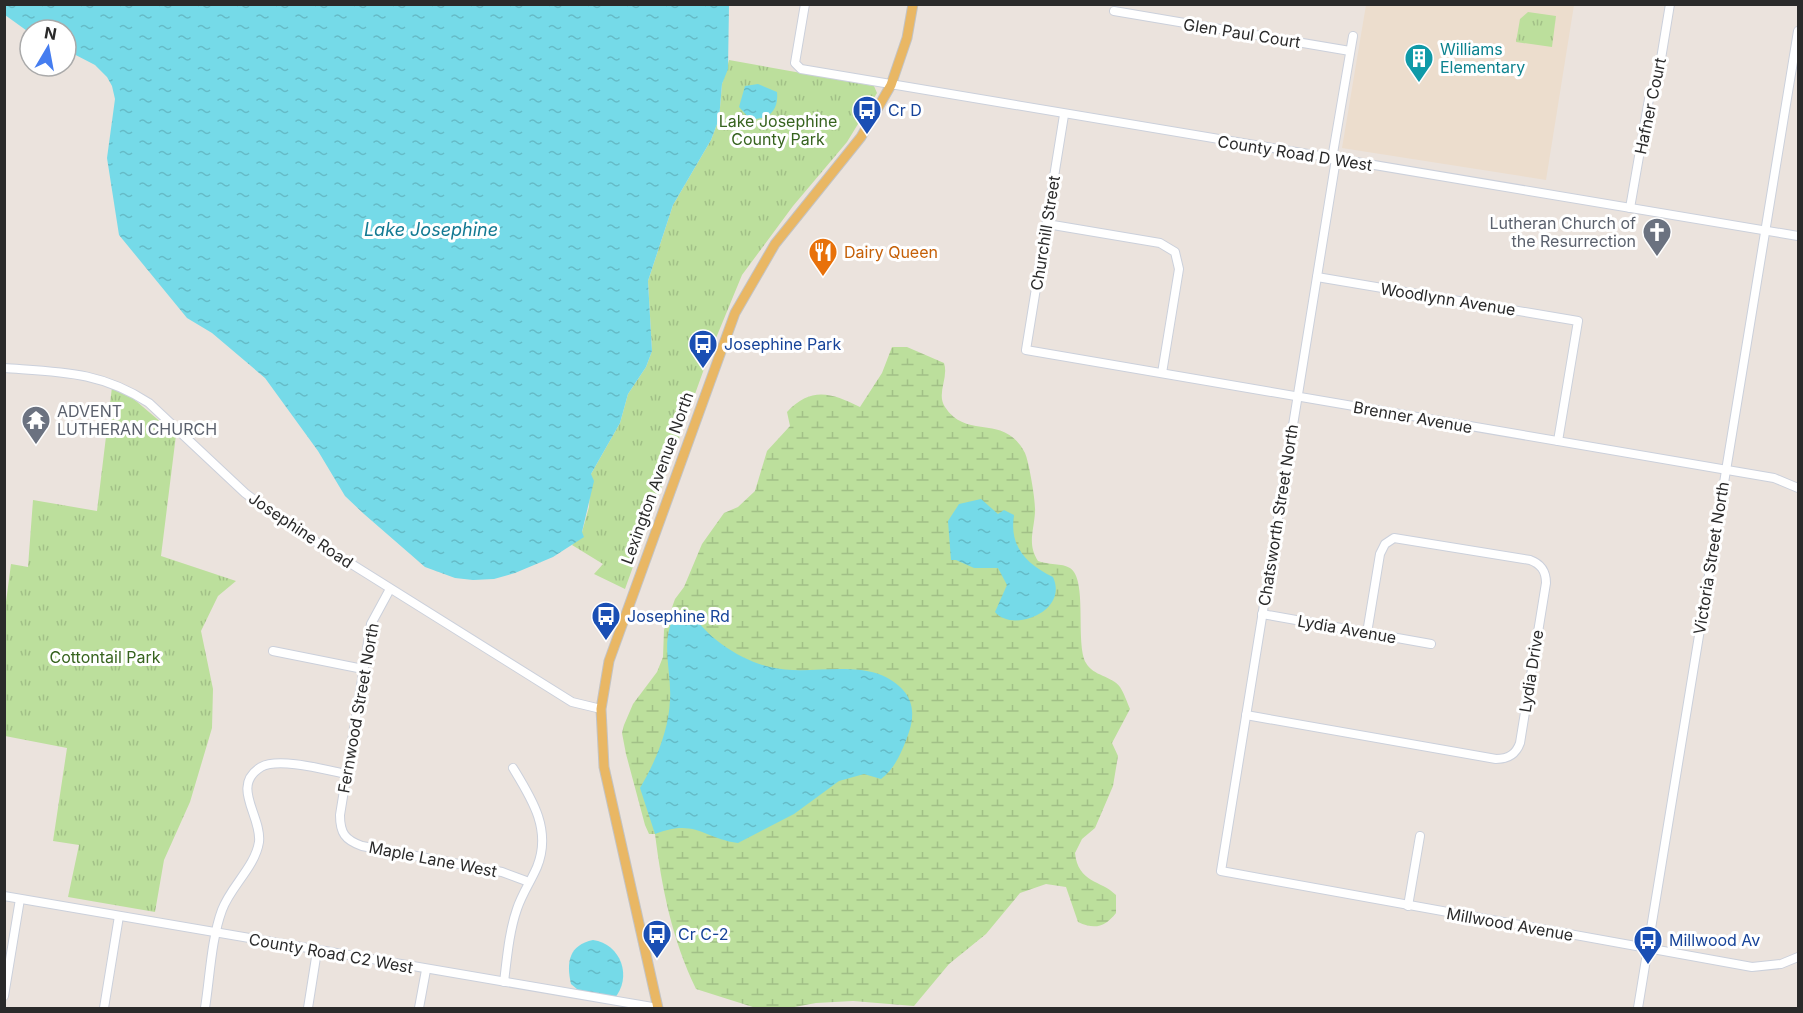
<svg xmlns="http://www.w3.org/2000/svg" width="1803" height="1013" viewBox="0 0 1803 1013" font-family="Inter,sans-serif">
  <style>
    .education { fill: #ecddcd }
    .wetland { fill: url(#wetland-marsh) }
    .park { fill: url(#park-tufts) }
    .water { fill: url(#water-ripples) }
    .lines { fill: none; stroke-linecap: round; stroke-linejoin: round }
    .minor-casing { stroke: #cbd0db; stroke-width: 10 }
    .major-casing { stroke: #c3c3c3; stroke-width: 11 }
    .minor { stroke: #fff; stroke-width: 8 }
    .major { stroke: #e9b764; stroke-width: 9 }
    .labels { text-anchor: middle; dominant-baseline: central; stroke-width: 6; stroke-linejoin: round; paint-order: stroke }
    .street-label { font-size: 16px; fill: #2a2a2a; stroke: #fff }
    .culture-label { font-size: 16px; fill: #0d838f; stroke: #fff; text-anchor: start }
    .transit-label { font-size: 16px; fill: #164399; stroke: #fff; text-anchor: start }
    .park-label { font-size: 16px; fill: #36631e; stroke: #fff }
    .worship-label { font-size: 16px; fill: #5b616d; stroke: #fff; text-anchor: end }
    .food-label { font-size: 16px; fill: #c56008; stroke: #fff; text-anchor: start }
    .water-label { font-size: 18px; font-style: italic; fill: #147a93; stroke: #fff }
  </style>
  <defs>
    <pattern id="wetland-marsh" width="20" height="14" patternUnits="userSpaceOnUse" patternTransform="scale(1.5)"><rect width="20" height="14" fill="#bcdf9c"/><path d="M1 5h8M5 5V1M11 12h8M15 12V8" fill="none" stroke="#a2c087"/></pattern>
    <pattern id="park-tufts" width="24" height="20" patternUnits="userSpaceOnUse" patternTransform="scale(1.5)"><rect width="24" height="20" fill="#bcdf9c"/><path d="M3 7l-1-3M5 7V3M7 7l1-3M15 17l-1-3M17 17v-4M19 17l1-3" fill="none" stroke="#a2c087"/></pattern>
    <pattern id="water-ripples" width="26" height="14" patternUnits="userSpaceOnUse" patternTransform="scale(1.5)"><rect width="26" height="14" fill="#75dae8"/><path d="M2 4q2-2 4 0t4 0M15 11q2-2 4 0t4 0" fill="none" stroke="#65bbc7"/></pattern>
  </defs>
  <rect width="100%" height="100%" fill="#ebe3dd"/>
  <polygon class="education" points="1366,5 1574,5 1546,180 1342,148"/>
  <path class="wetland" d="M892 347H907L944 363C949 378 936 393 945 407 967 441 1004 412 1025 453 1029 462 1036 502 1035 512 1034 531 1027 544 1038 561 1048 565 1062 563 1070 568 1088 579 1075 643 1086 663 1093 676 1112 676 1120 687 1124 693 1127 702 1130 709L1112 743 1118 756 1113 786 1095 828 1082 839 1075 853C1078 883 1101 880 1116 895V913C1105 927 1095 930 1078 922L1066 887 1046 884 1020 893 986 934 949 964 914 1006 853 1001 816 1003 789 1008H756L696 989C672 939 662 889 655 834H649L645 825 626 754 622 733 624 725 633 704 657 672 663 657 664 630 675 599 684 587 702 544 724 513 738 507 755 491 767 451 790 426 787 412C811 386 832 393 860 407L882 373Z"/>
  <g class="park">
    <polygon points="1528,12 1556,16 1552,47 1516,42 1520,19"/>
    <polygon points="729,60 874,86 877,93 847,142 793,206 742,275 709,355 625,589 594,574 603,564 572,545 582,532 589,507 591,474 620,423 628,394 646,367 652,351 648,281 673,205 711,140 719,119 722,84"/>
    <polygon points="112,387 129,395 176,435 161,556 236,581 218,596 201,631 213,689 212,728 190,802 164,860 155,912 68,897 79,845 53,841 67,748 5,736 4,617 11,564 28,567 33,500 97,511"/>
  </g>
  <g class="water">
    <polygon points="4,5 729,5 728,69 722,84 719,119 711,140 673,205 648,281 652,351 646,367 628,394 620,423 591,474 594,481 582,532 584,537 553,557 515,573 494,579 473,580 455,578 425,567 364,514 345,496 318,451 265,378 212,333 187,318 119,235 107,158 115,99 112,86 107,77 95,65 66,50 66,30 30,30 30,33 5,15"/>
    <path d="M758 84 777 92C779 112 767 120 750 119L739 107 745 86Z"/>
    <path d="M981 499 998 514 1004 510 1014 515C1009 546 1026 564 1053 577 1069 612 1012 633 995 612L1007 585 998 568H974L956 560H951L948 521 959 504Z"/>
    <path d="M690 610C705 637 740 660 770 667 812 678 870 654 903 690 914 702 914 717 909 732 903 749 896 768 881 779L864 774 839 781 794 814 738 843C703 838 695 818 655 834L640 788C655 763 669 730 670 700 672 671 659 640 676 614Z"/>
    <path d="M593 940C621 944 633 977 614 999L584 995 571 984C566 962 569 945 593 940Z"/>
  </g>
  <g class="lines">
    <g class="minor-casing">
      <g id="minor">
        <polyline points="805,4 795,63 801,69 1798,236"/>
        <polyline points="1114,11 1350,51"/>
        <polyline points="1064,115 1026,350 1774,478 1798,488"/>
        <polyline points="1332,159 1353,36"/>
        <polyline points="1336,159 1221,871 1752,967 1781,964 1798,957"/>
        <polyline points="1630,208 1649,99 1659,71 1670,4"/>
        <polyline points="1047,224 1160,243 1175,252 1179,269 1162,373"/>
        <polyline points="1317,277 1578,321 1558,441"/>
        <path d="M4 368C60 372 100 371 149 403L245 493 278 518 572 702 601 709"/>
        <path d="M390 589 371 624 340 815C340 833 345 840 362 846L502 872 529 882"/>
        <polyline points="1262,614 1431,644"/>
        <polyline points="273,651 363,669"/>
        <path d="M1246 715 1496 759C1509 759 1516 754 1520 743L1546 583C1546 571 1541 564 1530 560L1394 538 1385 544 1380 554 1367 633"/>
        <polyline points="4,896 658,1008"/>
        <polyline points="1408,906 1420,836"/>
        <path d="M504 982C507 958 509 932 517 909 522 894 531 881 537 867 552 830 532 799 513 768"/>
        <polyline points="4,996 20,899"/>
        <polyline points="104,1008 119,916"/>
        <path d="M205 1008C210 977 211 940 222 910 231 886 255 867 259 842 262 816 230 786 261 767 279 757 326 770 346 774"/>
        <polyline points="308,1008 317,951"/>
        <polyline points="419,1008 426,970"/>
        <polyline points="1638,1008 1798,31"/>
      </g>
    </g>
    <g class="major-casing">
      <polyline id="major" points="658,1008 604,767 601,709 609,661 735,313 775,244 861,137 891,85 907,38 913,4"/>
    </g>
    <use href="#minor" class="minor"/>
    <use href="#major" class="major"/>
  </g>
  <defs>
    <g id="building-pin" transform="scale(1.5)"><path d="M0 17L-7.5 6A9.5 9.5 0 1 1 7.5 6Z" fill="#0f9aa8" stroke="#fff"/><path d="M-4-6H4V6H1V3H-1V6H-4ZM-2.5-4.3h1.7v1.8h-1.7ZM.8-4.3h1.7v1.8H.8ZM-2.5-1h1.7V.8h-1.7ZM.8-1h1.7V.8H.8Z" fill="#fff"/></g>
    <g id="bus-pin" transform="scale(1.5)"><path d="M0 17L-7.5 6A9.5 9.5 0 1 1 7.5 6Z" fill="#1a4fb4" stroke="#fff"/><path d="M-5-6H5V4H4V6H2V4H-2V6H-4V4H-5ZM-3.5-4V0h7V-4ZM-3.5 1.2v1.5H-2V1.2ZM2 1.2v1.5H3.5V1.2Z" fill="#fff"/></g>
    <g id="church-pin" transform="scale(1.5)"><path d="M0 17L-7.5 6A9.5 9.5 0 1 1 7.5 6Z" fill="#6b7280" stroke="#fff"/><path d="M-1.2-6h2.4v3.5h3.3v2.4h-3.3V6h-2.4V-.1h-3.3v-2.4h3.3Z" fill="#fff"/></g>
    <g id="restaurant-pin" transform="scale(1.5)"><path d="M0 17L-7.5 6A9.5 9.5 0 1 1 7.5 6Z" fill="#e8710a" stroke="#fff"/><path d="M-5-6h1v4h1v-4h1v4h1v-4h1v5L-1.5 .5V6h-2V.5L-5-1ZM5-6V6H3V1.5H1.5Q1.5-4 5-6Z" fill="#fff"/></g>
    <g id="temple-pin" transform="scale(1.5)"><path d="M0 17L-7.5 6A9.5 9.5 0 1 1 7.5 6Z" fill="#6b7280" stroke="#fff"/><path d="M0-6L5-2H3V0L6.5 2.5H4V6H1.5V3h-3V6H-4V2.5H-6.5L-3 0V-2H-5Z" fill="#fff"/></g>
  </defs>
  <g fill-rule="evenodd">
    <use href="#building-pin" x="1419" y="58"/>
    <use href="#bus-pin" x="867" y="110"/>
    <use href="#church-pin" x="1657" y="232"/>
    <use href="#restaurant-pin" x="823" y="252"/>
    <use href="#bus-pin" x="703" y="344"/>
    <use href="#temple-pin" x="36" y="420"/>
    <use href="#bus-pin" x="606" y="616"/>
    <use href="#bus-pin" x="657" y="934"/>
    <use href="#bus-pin" x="1648" y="940"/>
  </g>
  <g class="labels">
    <g class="street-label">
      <text transform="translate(1242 33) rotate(9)">Glen Paul Court</text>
      <text transform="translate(1650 106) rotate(-78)">Hafner Court</text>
      <text transform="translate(1295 153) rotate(9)">County Road D West</text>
      <text transform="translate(1045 233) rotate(-81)">Churchill Street</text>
      <text transform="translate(1448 299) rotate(9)">Woodlynn Avenue</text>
      <text transform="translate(1413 417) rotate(10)">Brenner Avenue</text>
      <text transform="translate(657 478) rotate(-70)">Lexington Avenue North</text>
      <text transform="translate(1278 515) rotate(-81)">Chatsworth Street North</text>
      <text transform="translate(301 530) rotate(34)">Josephine Road</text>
      <text transform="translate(1711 558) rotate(-81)">Victoria Street North</text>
      <text transform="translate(1347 629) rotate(10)">Lydia Avenue</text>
      <text transform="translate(1531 671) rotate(-81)">Lydia Drive</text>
      <text transform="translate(358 708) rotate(-80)">Fernwood Street North</text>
      <text transform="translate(433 859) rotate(11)">Maple Lane West</text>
      <text transform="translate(1510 924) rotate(10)">Millwood Avenue</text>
      <text transform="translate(331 953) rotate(10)">County Road C2 West</text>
    </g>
    <g class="culture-label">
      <text x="1440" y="49">Williams<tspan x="1440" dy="18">Elementary</tspan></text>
    </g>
    <g class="transit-label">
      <text x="888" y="110">Cr D</text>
      <text x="724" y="344">Josephine Park</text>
      <text x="627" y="616">Josephine Rd</text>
      <text x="678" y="934">Cr C-2</text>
      <text x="1669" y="940">Millwood Av</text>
    </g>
    <g class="park-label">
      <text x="778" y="121">Lake Josephine<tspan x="778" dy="18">County Park</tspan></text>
      <text x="105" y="657">Cottontail Park</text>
    </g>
    <g class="worship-label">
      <text x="1636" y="223">Lutheran Church of<tspan x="1636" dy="18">the Resurrection</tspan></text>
      <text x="57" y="411" text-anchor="start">ADVENT<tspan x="57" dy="18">LUTHERAN CHURCH</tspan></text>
    </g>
    <g class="food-label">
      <text x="844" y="252">Dairy Queen</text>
    </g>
    <g class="water-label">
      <text x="431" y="229">Lake Josephine</text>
    </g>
  </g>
  <rect width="1803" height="1013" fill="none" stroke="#2a2a2a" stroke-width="12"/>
  <g transform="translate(48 48) rotate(10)"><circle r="28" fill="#ffffff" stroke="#aaaaaa" stroke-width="1.5"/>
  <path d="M0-4.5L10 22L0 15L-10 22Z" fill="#457df0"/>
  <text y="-9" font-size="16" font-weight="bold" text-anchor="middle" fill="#2a2a2a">N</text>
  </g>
</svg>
